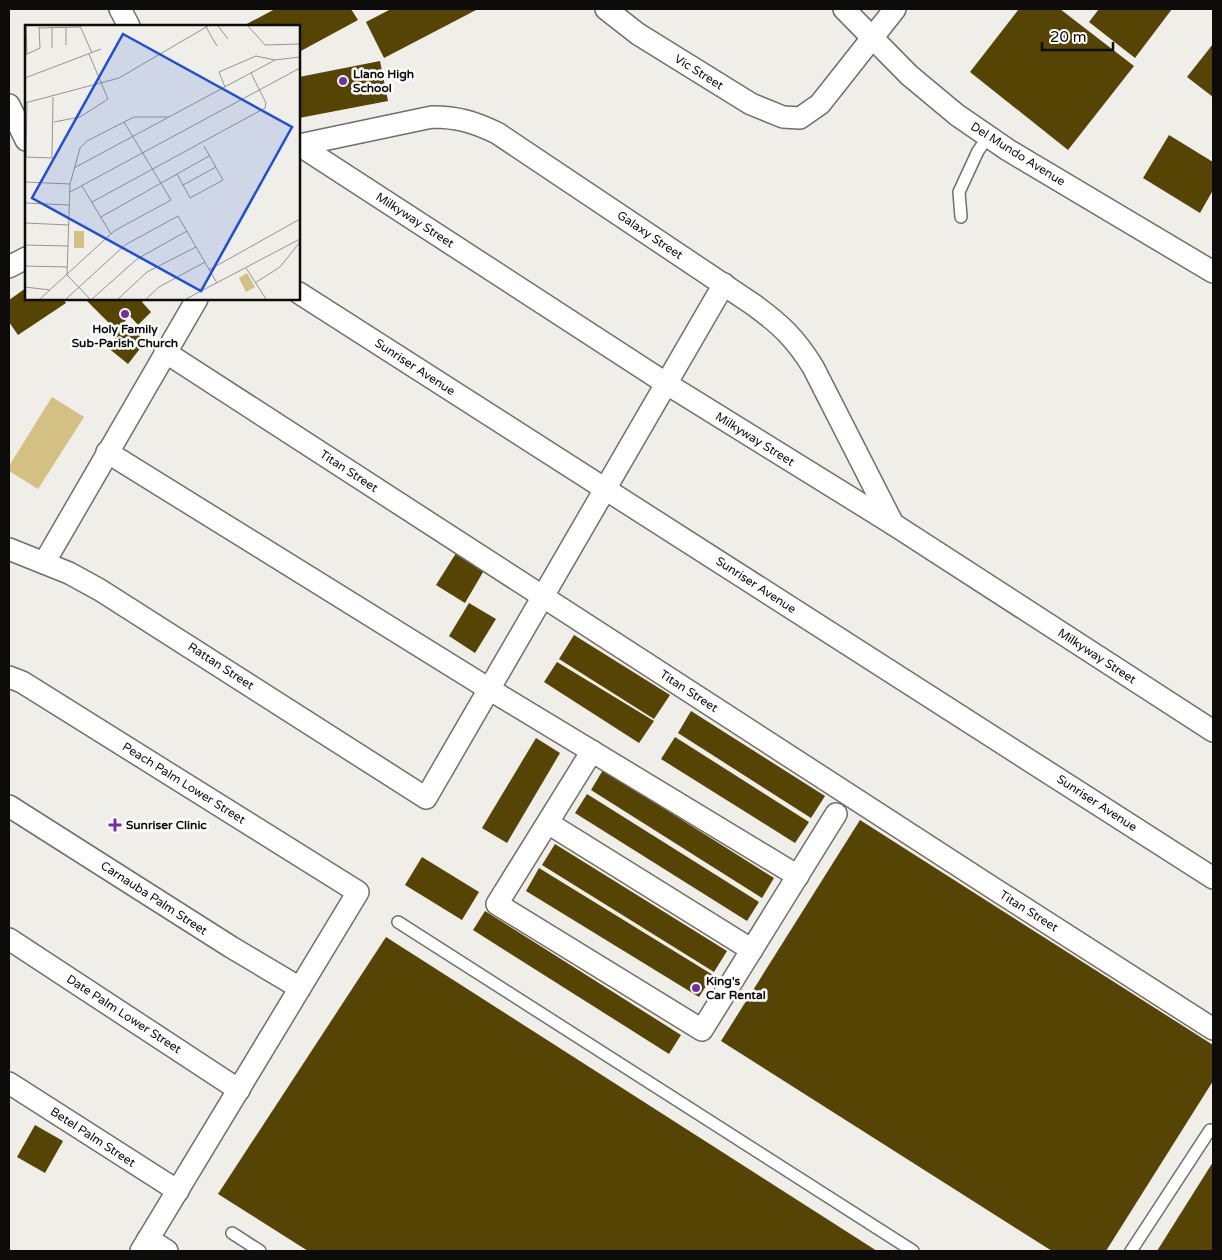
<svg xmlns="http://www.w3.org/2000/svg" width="1222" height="1260" viewBox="0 0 1222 1260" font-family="'Varela Round',sans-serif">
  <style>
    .pitch { fill: #d5c083 }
    .building { fill: #564404 }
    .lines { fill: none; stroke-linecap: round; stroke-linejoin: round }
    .lane-casing { stroke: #706f6a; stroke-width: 14 }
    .street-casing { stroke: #706f6a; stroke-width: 24 }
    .lane { stroke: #fff; stroke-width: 11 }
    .street { stroke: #fff; stroke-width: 21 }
    .poi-dot { fill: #742ea2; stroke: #fff; stroke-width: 2 }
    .labels { text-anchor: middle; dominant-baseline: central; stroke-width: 5; stroke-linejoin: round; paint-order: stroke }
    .street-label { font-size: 12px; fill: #0d0c0a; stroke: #fff }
    .poi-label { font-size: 12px; font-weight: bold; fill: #0d0c0a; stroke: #fff; text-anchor: start }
    .inset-road { fill: none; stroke: #95948f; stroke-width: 1 }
    .view { fill: #1d4ed8; fill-opacity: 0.15; stroke: #1d4ed8; stroke-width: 2.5 }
    .inset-edge { fill: none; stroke: #0d0c0a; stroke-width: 2.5 }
  </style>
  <rect width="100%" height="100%" fill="#efeee8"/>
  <polygon class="pitch" points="52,397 84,417 38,489 9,471 9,466"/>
  <g class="building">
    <polygon points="275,9 351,9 358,20 299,52 299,26 243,26"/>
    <polygon points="391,9 478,9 384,58 366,22"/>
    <polygon points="1019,9 1060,9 1134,66 1068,150 970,72"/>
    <polygon points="1099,9 1172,9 1135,58 1089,22"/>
    <polygon points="1213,44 1213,97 1187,77"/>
    <polygon points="380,61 388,101 299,118 299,77"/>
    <polygon points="1169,135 1213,162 1213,190 1200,213 1143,178"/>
    <polygon points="26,288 26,299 63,299 66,303 18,335 9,322 9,300"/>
    <polygon points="85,299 145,299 142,302 151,312 138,325 130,316 116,330"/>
    <polygon points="125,324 146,341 128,364 107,347"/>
    <polygon points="458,550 486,567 465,603 436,585"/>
    <polygon points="469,603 496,619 475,653 449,636"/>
    <polygon points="574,635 670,695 654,719 559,659"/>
    <polygon points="557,662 654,721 639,743 544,682"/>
    <polygon points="691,711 825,796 811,818 678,733"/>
    <polygon points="675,737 809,822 795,843 661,759"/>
    <polygon points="536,738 560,753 507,843 482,828"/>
    <polygon points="603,770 774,878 762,898 591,790"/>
    <polygon points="587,794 759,902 747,921 575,813"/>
    <polygon points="860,820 1213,1045 1213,1081 1106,1251 1052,1251 721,1041"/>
    <polygon points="555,844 727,951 714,972 542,865"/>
    <polygon points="422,857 479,892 462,920 405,885"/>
    <polygon points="539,868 713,975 699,997 526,891"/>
    <polygon points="485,911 681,1035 669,1054 473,930"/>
    <polygon points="386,937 877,1251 308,1251 218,1194"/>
    <polygon points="35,1125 63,1141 45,1173 17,1157"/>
    <polygon points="1213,1162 1213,1251 1157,1251"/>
  </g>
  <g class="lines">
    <g class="lane-casing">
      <g id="lane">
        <polyline points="961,217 959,192 978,151 988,137"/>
        <polyline points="398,922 913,1251"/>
        <polyline points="232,1233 260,1251"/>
        <polyline points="1131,1251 1210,1130"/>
      </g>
    </g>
    <g class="street-casing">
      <g id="street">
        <polyline points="120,9 129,26"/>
        <polyline points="606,9 638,34 751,104 783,117 800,118 820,104 895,9"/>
        <polyline points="844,9 909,75 957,115 1008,150 1213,272"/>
        <polyline points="9,105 26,140"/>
        <polyline points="299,145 667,384 893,524 1213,731"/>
        <path d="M299 145 432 117C458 117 474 122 497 133L754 305C781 325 795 338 813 367L893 524"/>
        <polyline points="9,267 26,258"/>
        <polyline points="299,293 1213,878"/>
        <polyline points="165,352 996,890 1213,1029"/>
        <polyline points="107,452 489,689 798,876"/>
        <polyline points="9,549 69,573 100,590 426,798 724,284"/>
        <polyline points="44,563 197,299"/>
        <polyline points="9,677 22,682 358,892 141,1251"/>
        <polyline points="592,751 497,904 702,1030 836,814"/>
        <polyline points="9,806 231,947 300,988"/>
        <polyline points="548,823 752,950"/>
        <polyline points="9,939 239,1090"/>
        <polyline points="9,1083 178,1191"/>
        <polyline points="148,1239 167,1251"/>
      </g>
    </g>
    <use href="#lane" class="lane"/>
    <use href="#street" class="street"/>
  </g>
  <g class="poi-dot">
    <circle cx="343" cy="81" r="5"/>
    <circle cx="125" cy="314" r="5"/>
    <path d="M112.5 817.5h5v5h5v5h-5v5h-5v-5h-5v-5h5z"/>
    <circle cx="696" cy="988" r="5"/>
  </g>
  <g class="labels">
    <g class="street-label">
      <text transform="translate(699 72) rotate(32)">Vic Street</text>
      <text transform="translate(1018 154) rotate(32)">Del Mundo Avenue</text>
      <text transform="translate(415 220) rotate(33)">Milkyway Street</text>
      <text transform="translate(650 235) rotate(34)">Galaxy Street</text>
      <text transform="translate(415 367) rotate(33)">Sunriser Avenue</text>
      <text transform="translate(755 439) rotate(32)">Milkyway Street</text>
      <text transform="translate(349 471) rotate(33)">Titan Street</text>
      <text transform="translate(756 585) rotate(33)">Sunriser Avenue</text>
      <text transform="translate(1097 656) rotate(33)">Milkyway Street</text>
      <text transform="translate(221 666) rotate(33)">Rattan Street</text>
      <text transform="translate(689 691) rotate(33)">Titan Street</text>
      <text transform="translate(184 783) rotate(32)">Peach Palm Lower Street</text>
      <text transform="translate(1097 803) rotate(33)">Sunriser Avenue</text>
      <text transform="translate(154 898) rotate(33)">Carnauba Palm Street</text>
      <text transform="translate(1029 911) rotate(32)">Titan Street</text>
      <text transform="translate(124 1014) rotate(33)">Date Palm Lower Street</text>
      <text transform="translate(93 1137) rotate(33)">Betel Palm Street</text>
    </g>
    <g class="poi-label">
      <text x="353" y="74">Llano High<tspan x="353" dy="14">School</tspan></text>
      <text x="125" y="329" text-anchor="middle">Holy Family<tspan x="125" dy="14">Sub-Parish Church</tspan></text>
      <text x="126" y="825">Sunriser Clinic</text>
      <text x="706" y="981">King's<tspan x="706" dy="14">Car Rental</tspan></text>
    </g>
  </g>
  <g transform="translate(25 25)">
    <rect width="275" height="275" fill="#efeee8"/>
    <path d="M49 206H59V223H49ZM222 248 230 262 221 267 214 253Z" fill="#d5c083"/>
    <path class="inset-road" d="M1 1 2 29M55 1 67 28M193 1 203 14M223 1 240 20 275 19M181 2 192 21M14 3 55 2M27 3V23M41 3V20M0 30 15 23 14 2M0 53 76 24M200 62 194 47 231 31 250 35M0 78 94 53 183 1M29 97 55 92 83 74 64 29M0 132 27 133 28 72M1 132 2 78M49 143 250 35 275 32M152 149 165 173 198 155 179 121M0 157 45 159M158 160 191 142M57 161 86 209M45 167 275 43M67 177 240 83 241 78 226 48M0 178 44 180M76 192 184 131M0 198 44 200M0 220 43 221M0 241 42 242M221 243 241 274M184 245 275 194M230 258 255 242 275 217M0 262 25 265M15 274 89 206 146 175 99 97M41 274 100 220 153 191 192 258M65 274 42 250 45 159 55 123 62 116 109 92H144M67 274 112 234 162 206M93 274 122 247 171 222M121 274 134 262 180 237M161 274 275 214"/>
    <path class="view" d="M98 9 267 102 176 266 7 173Z"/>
    <rect width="275" height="275" class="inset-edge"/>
  </g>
  <rect width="1222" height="1260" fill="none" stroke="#0d0c0a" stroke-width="20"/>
  <path d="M1042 42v8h71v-8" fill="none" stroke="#0d0c0a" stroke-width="2.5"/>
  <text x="1050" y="42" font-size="15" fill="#0d0c0a" stroke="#ffffff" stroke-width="4" paint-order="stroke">20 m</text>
</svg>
